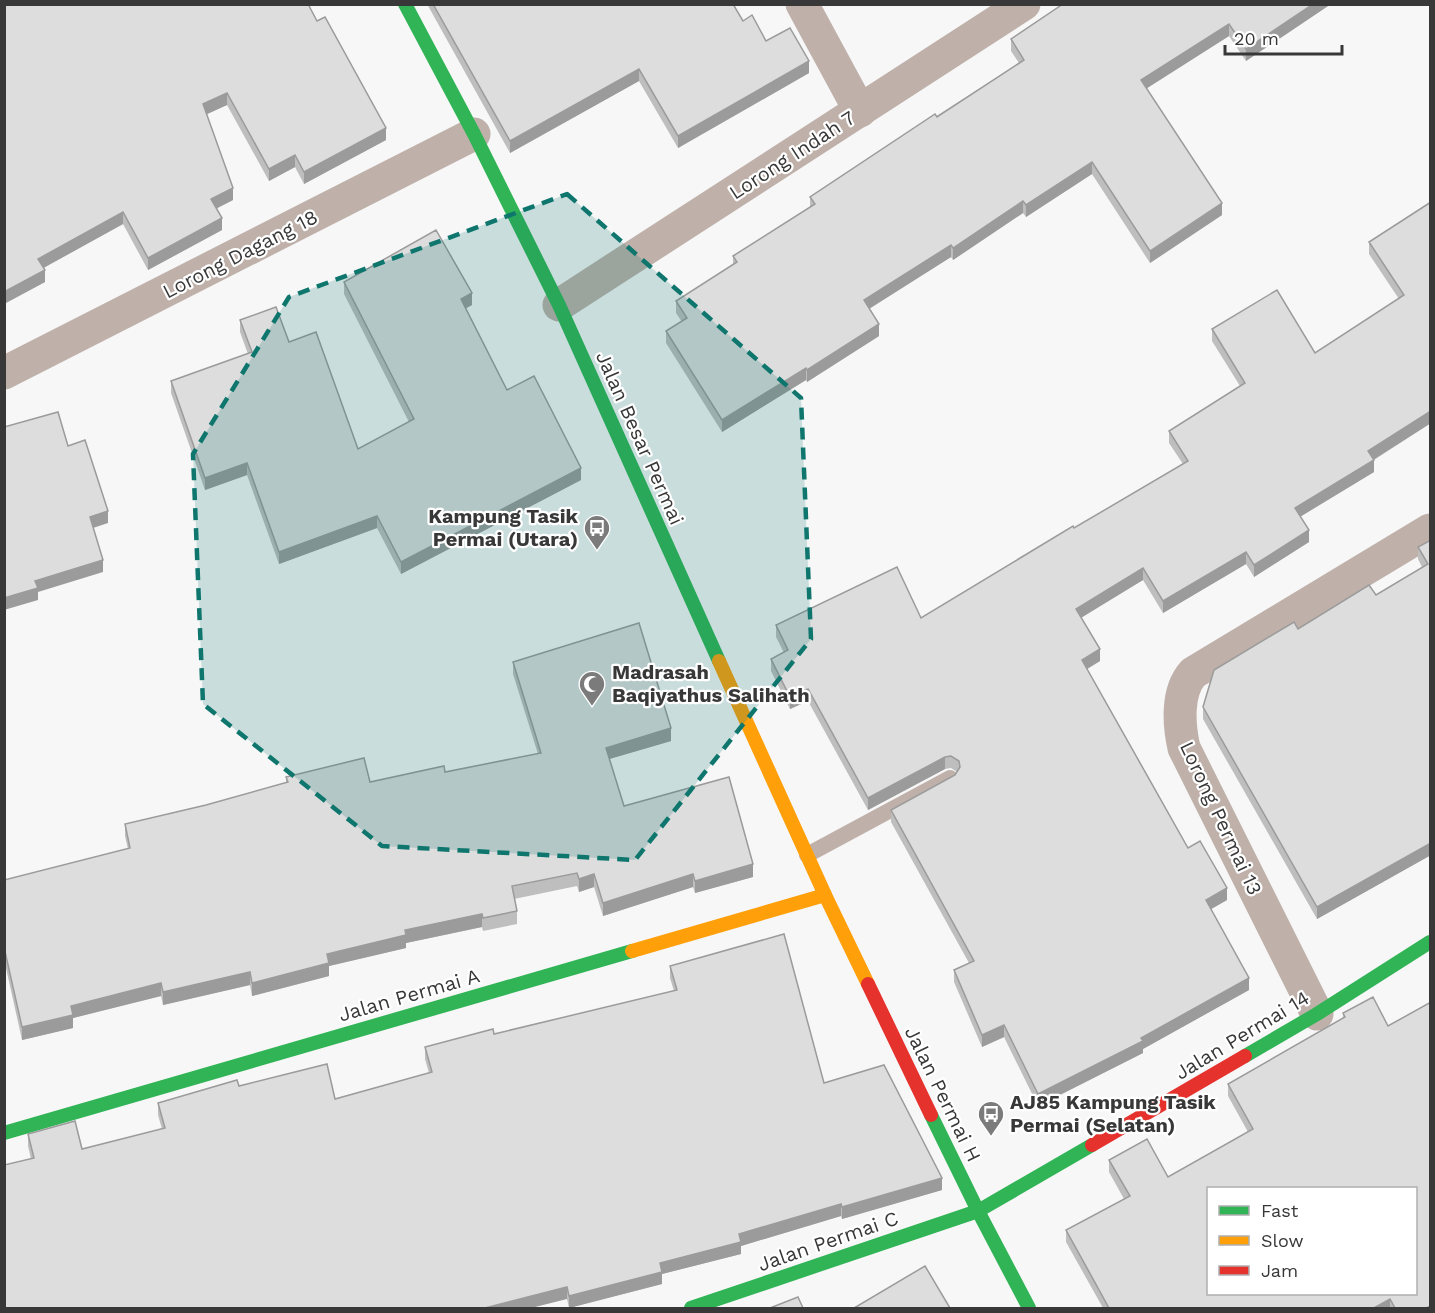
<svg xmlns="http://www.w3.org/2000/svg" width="1435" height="1313" viewBox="0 0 1435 1313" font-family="'Work Sans',sans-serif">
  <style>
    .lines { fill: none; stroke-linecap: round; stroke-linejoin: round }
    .lane { stroke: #bfb1aa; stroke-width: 16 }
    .street { stroke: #bfb1aa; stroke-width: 33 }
    .fast { stroke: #30b455; stroke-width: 14 }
    .slow { stroke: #ff9f0a; stroke-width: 14 }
    .jam { stroke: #e5322d; stroke-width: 14 }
    .wall { fill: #bebebe }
    .shaded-wall { fill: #9b9b9b }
    .building { fill: #ddd; stroke: #9b9b9b; stroke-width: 1.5; fill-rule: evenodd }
    .marked { fill: #0f766e; fill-opacity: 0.2; stroke: #0f766e; stroke-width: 4.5; stroke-dasharray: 12 8; stroke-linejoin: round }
    .labels { text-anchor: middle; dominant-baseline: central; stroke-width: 4.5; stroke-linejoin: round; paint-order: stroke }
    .street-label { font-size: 20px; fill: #383838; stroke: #fff }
    .poi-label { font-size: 20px; font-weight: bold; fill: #383838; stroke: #fff; text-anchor: start }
  </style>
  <rect width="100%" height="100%" fill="#f7f7f8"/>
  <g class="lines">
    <polyline class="lane" points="807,855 950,778"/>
    <g class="street">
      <polyline points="802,4 860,111"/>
      <polyline points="559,305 1024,4"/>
      <polyline points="4,373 474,134"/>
      <path d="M1317 1014 1184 748C1179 726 1176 692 1193 673L1430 530"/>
    </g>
    <g class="fast">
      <polyline points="405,4 474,134 559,305 719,661"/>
      <polyline points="1245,1056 1317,1014 1430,942"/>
      <polyline points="931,1115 978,1211 1029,1308"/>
      <polyline points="4,1133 632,951"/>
      <polyline points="691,1308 978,1211 1092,1145"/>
    </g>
    <g class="slow">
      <polyline points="719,661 825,895 868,984"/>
      <polyline points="632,951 825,895"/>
    </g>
    <g class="jam">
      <polyline points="868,984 931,1115"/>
      <polyline points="1092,1145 1245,1056"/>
    </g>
  </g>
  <g class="wall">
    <polygon points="427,4 733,4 743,21 766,41 809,73 678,148 639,81 510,153"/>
    <polygon points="1063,4 1331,4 1246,61 1229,36 1147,88 1222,215 1150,263 1092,174 1026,217 1023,213 953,260 951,257 869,309 879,336 807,382 806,380 722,432 666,343 666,331 682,322 676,313 676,301 733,265 733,256 810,207 810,197 1019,63 1011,51 1011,39"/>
    <polygon points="4,5 317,21 386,140 304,184 295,167 269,181 227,105 206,114 233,200 216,209 222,230 148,270 123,224 43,268 45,282 4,304"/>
    <polygon points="1431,202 1431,423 1374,460 1374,472 1300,516 1309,542 1254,577 1246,564 1163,613 1143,580 1081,617 1100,661 1087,669 1188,848 1227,900 1211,909 1249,990 1143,1049 1143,1053 1038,1106 1004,1037 982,1047 954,982 954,970 969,963 891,822 891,810 955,775 957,772 951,768 945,769 868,810 808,701 790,709 771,671 771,659 784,653 776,637 776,625 921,618 1183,464 1169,443 1169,431 1240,386 1212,341 1212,329 1315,353 1399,299 1369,254 1369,242"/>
    <polygon points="344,282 472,305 466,308 507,390 581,480 401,574 377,528 279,564 247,475 205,490 171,393 171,381 248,354 240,332 240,320 289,342 358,449 409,422 344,294"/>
    <polygon points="1431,540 1431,855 1317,919 1203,719 1203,707 1298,629 1376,595 1422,567 1418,559 1418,547"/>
    <polygon points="513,662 671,741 609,759 624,806 753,877 695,893 693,887 603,916 594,887 579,892 577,886 514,899 517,911 517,924 483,931 482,927 406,943 406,948 329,966 329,976 252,996 250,985 163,1005 161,996 73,1018 73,1028 22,1040 4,959 4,880 128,849 125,836 125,824 206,805 286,783 286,777 370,782 445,772 538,754 513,674"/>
    <polygon points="670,966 824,1083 942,1190 842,1219 841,1216 741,1246 741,1254 662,1274 662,1284 569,1308 567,1299 31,1159 28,1146 28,1134 82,1149 162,1129 158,1115 158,1103 239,1086 335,1099 429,1073 425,1059 425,1047 494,1034 674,991 670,978"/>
    <polygon points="1373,997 1431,1308 1103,1308 1066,1242 1066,1230 1124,1199 1109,1172 1109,1160 1168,1177 1248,1132 1228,1096 1228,1084 1343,1018 1343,1013"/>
  </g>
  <g class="shaded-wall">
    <polygon points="1313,4 1331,4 1246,61 1246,49"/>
    <polygon points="1229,24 1229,36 1141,92 1141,80"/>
    <polygon points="809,61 809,73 678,148 678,136"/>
    <polygon points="639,69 639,81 510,153 510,141"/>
    <polygon points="227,93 227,105 203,116 203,104"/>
    <polygon points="386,128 386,140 304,184 304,172"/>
    <polygon points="295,155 295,167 269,181 269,169"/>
    <polygon points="1092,162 1092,174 1026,217 1026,205"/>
    <polygon points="233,188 233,200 211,211 211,199"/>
    <polygon points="1023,201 1023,213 953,260 953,248"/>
    <polygon points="1222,203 1222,215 1150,263 1150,251"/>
    <polygon points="123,212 123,224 38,271 38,259"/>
    <polygon points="222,218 222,230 148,270 148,258"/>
    <polygon points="951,245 951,257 864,312 864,300"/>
    <polygon points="45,270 45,282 4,304 4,292"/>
    <polygon points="472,293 472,305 461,311 461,299"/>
    <polygon points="879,324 879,336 807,382 807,370"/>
    <polygon points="806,368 806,380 722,432 722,420"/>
    <polygon points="1431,411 1431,423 1368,463 1368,451"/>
    <polygon points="1374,460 1374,472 1295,520 1295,508"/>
    <polygon points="247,463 247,475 205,490 205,478"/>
    <polygon points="581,468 581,480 401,574 401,562"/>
    <polygon points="108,511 108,523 90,529 90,517"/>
    <polygon points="377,516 377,528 279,564 279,552"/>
    <polygon points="1309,530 1309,542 1254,577 1254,565"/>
    <polygon points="1246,552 1246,564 1163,613 1163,601"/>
    <polygon points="103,560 103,572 38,592 38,600 4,610 4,598 35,581"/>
    <polygon points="1143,568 1143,580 1076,621 1076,609"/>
    <polygon points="1100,649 1100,661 1082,672 1082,660"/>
    <polygon points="808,689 808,701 790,709 790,697"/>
    <polygon points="671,728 671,741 606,760 606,748"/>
    <polygon points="945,757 945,769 868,810 868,798"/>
    <polygon points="1431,843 1431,855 1317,919 1317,907"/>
    <polygon points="753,864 753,877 695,893 695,881"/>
    <polygon points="594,874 594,887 579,892 579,879"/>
    <polygon points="693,874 693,887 603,916 603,903"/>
    <polygon points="1227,888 1227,900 1206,912 1206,900"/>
    <polygon points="482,914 482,927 406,943 406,948 329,966 329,976 252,996 252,983 327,954 405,930"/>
    <polygon points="250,972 250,985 163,1005 163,992"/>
    <polygon points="1249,978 1249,990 1143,1049 1143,1053 1038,1106 1038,1094"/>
    <polygon points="161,983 161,996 73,1018 73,1028 22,1040 22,1027 71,1006"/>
    <polygon points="1004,1025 1004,1037 982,1047 982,1035"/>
    <polygon points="942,1178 942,1190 842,1219 842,1207"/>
    <polygon points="841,1204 841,1216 741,1246 741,1254 662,1274 662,1284 569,1308 569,1296 739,1234"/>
    <polygon points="567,1287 567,1299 531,1308 485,1308"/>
    <polygon points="1390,1299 1390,1308 1374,1308"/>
  </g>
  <g class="building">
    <polygon points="5,4 308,4 317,21 325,17 386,128 304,172 295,155 269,169 227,93 203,104 233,188 211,199 222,218 148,258 123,212 38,259 45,270 4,292 4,5"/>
    <polygon points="433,4 733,4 743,21 752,15 766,41 790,28 809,61 678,136 639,69 510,141"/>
    <polygon points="1063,4 1313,4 1246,49 1229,24 1141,80 1222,203 1150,251 1092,162 1026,205 1023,201 953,248 951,245 864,300 879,324 807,370 806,368 722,420 666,331 687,318 676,301 737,262 733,256 815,204 810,197 935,114 937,117 1024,60 1011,39"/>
    <polygon points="1431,202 1431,411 1368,451 1374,460 1295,508 1309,530 1254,565 1246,552 1163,601 1143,568 1076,609 1100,649 1082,660 1188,848 1200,841 1227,888 1206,900 1249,978 1141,1038 1143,1041 1038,1094 1004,1025 982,1035 954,970 974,961 891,810 955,775 960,767 959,761 951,756 945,757 868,798 808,689 790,697 771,659 788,650 776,625 897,567 921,618 1073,526 1074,528 1188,461 1169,431 1245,383 1212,329 1277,290 1315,353 1404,295 1369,242"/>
    <polygon points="436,230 472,293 461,299 507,390 534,376 581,468 401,562 377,516 279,552 247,463 205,478 171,381 252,352 240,320 276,307 289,342 316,332 358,449 414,419 344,282"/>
    <polygon points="58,412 68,446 85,440 108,511 90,517 103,560 35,581 38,588 4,598 4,427"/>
    <polygon points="1431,540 1431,843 1317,907 1203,707 1214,670 1294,622 1298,629 1369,585 1376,595 1428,564 1418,547"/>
    <polygon points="639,623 671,728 606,748 624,806 729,777 753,864 695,881 693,874 603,903 594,874 579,879 577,873 512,886 517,911 483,918 482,914 405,930 406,935 327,954 329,963 252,983 250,972 163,992 161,983 71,1006 73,1015 22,1027 4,947 4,880 130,848 125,824 206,805 288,782 286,777 364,758 370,782 444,766 445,772 541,753 513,662"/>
    <polygon points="784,934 824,1083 884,1065 942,1178 842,1207 841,1204 739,1234 741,1242 660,1263 662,1272 569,1296 567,1287 485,1308 4,1308 4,1165 34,1158 28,1134 75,1121 82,1149 165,1128 158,1103 237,1080 239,1086 327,1064 335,1099 432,1072 425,1047 493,1029 494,1034 677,990 670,966"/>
    <path d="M1373 997 1388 1026 1431 1002V1306L1426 1308H1395L1390 1299 1374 1308H1109L1066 1230 1130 1196 1109 1160 1147 1139 1168 1177 1253 1129 1228 1084 1345 1017 1343 1013ZM1209 1188H1416V1293H1209Z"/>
    <polygon points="925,1266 950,1308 854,1308"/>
    <polygon points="798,1297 803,1308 770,1308"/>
  </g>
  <path class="marked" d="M567 194 801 398 811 639 635 860 382 846 203 704 193 454 289 297Z"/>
  <defs>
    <g id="bus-pin" transform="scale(1.35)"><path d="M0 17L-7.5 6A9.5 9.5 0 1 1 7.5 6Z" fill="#7b7b7b" stroke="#fff"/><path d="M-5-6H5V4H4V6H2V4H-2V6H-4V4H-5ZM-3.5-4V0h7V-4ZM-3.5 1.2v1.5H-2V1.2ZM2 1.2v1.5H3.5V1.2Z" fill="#fff"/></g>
    <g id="mosque-pin" transform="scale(1.35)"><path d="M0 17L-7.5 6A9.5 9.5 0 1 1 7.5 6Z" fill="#7b7b7b" stroke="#fff"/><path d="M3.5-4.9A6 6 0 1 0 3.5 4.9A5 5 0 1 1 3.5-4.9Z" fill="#fff"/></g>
  </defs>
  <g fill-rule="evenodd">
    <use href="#bus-pin" x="597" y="528"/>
    <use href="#mosque-pin" x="592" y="684"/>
    <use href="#bus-pin" x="991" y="1114"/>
  </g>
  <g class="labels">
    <g class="street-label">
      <text transform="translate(792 155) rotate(-33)">Lorong Indah 7</text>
      <text transform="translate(240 254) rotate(-27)">Lorong Dagang 18</text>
      <text transform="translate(640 438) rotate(66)">Jalan Besar Permai</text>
      <text transform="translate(1221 818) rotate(65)">Lorong Permai 13</text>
      <text transform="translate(409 995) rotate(-16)">Jalan Permai A</text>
      <text transform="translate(1242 1035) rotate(-31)">Jalan Permai 14</text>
      <text transform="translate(943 1094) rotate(64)">Jalan Permai H</text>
      <text transform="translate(828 1241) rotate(-19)">Jalan Permai C</text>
    </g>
    <g class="poi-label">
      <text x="578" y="516" text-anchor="end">Kampung Tasik<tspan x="578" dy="23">Permai (Utara)</tspan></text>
      <text x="612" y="672">Madrasah<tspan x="612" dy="23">Baqiyathus Salihath</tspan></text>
      <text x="1010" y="1102">AJ85 Kampung Tasik<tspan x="1010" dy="23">Permai (Selatan)</tspan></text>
    </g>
  </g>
  <rect width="1435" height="1313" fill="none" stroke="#383838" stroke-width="12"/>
  <rect x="1207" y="1187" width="210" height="108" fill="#ffffff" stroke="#afafaf" stroke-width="1.5"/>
  <rect x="1219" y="1206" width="30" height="9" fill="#30b455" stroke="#afafaf" stroke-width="1.5"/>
  <text x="1261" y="1217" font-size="18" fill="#383838">Fast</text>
  <rect x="1219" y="1236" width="30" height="9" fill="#ff9f0a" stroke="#afafaf" stroke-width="1.5"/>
  <text x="1261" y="1247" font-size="18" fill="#383838">Slow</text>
  <rect x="1219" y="1266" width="30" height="9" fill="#e5322d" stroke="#afafaf" stroke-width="1.5"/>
  <text x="1261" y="1277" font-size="18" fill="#383838">Jam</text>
  <path d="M1225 45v9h117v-9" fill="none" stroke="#383838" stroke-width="3"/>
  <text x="1234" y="45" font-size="18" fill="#383838" stroke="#ffffff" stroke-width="4.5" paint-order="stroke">20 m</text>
</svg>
